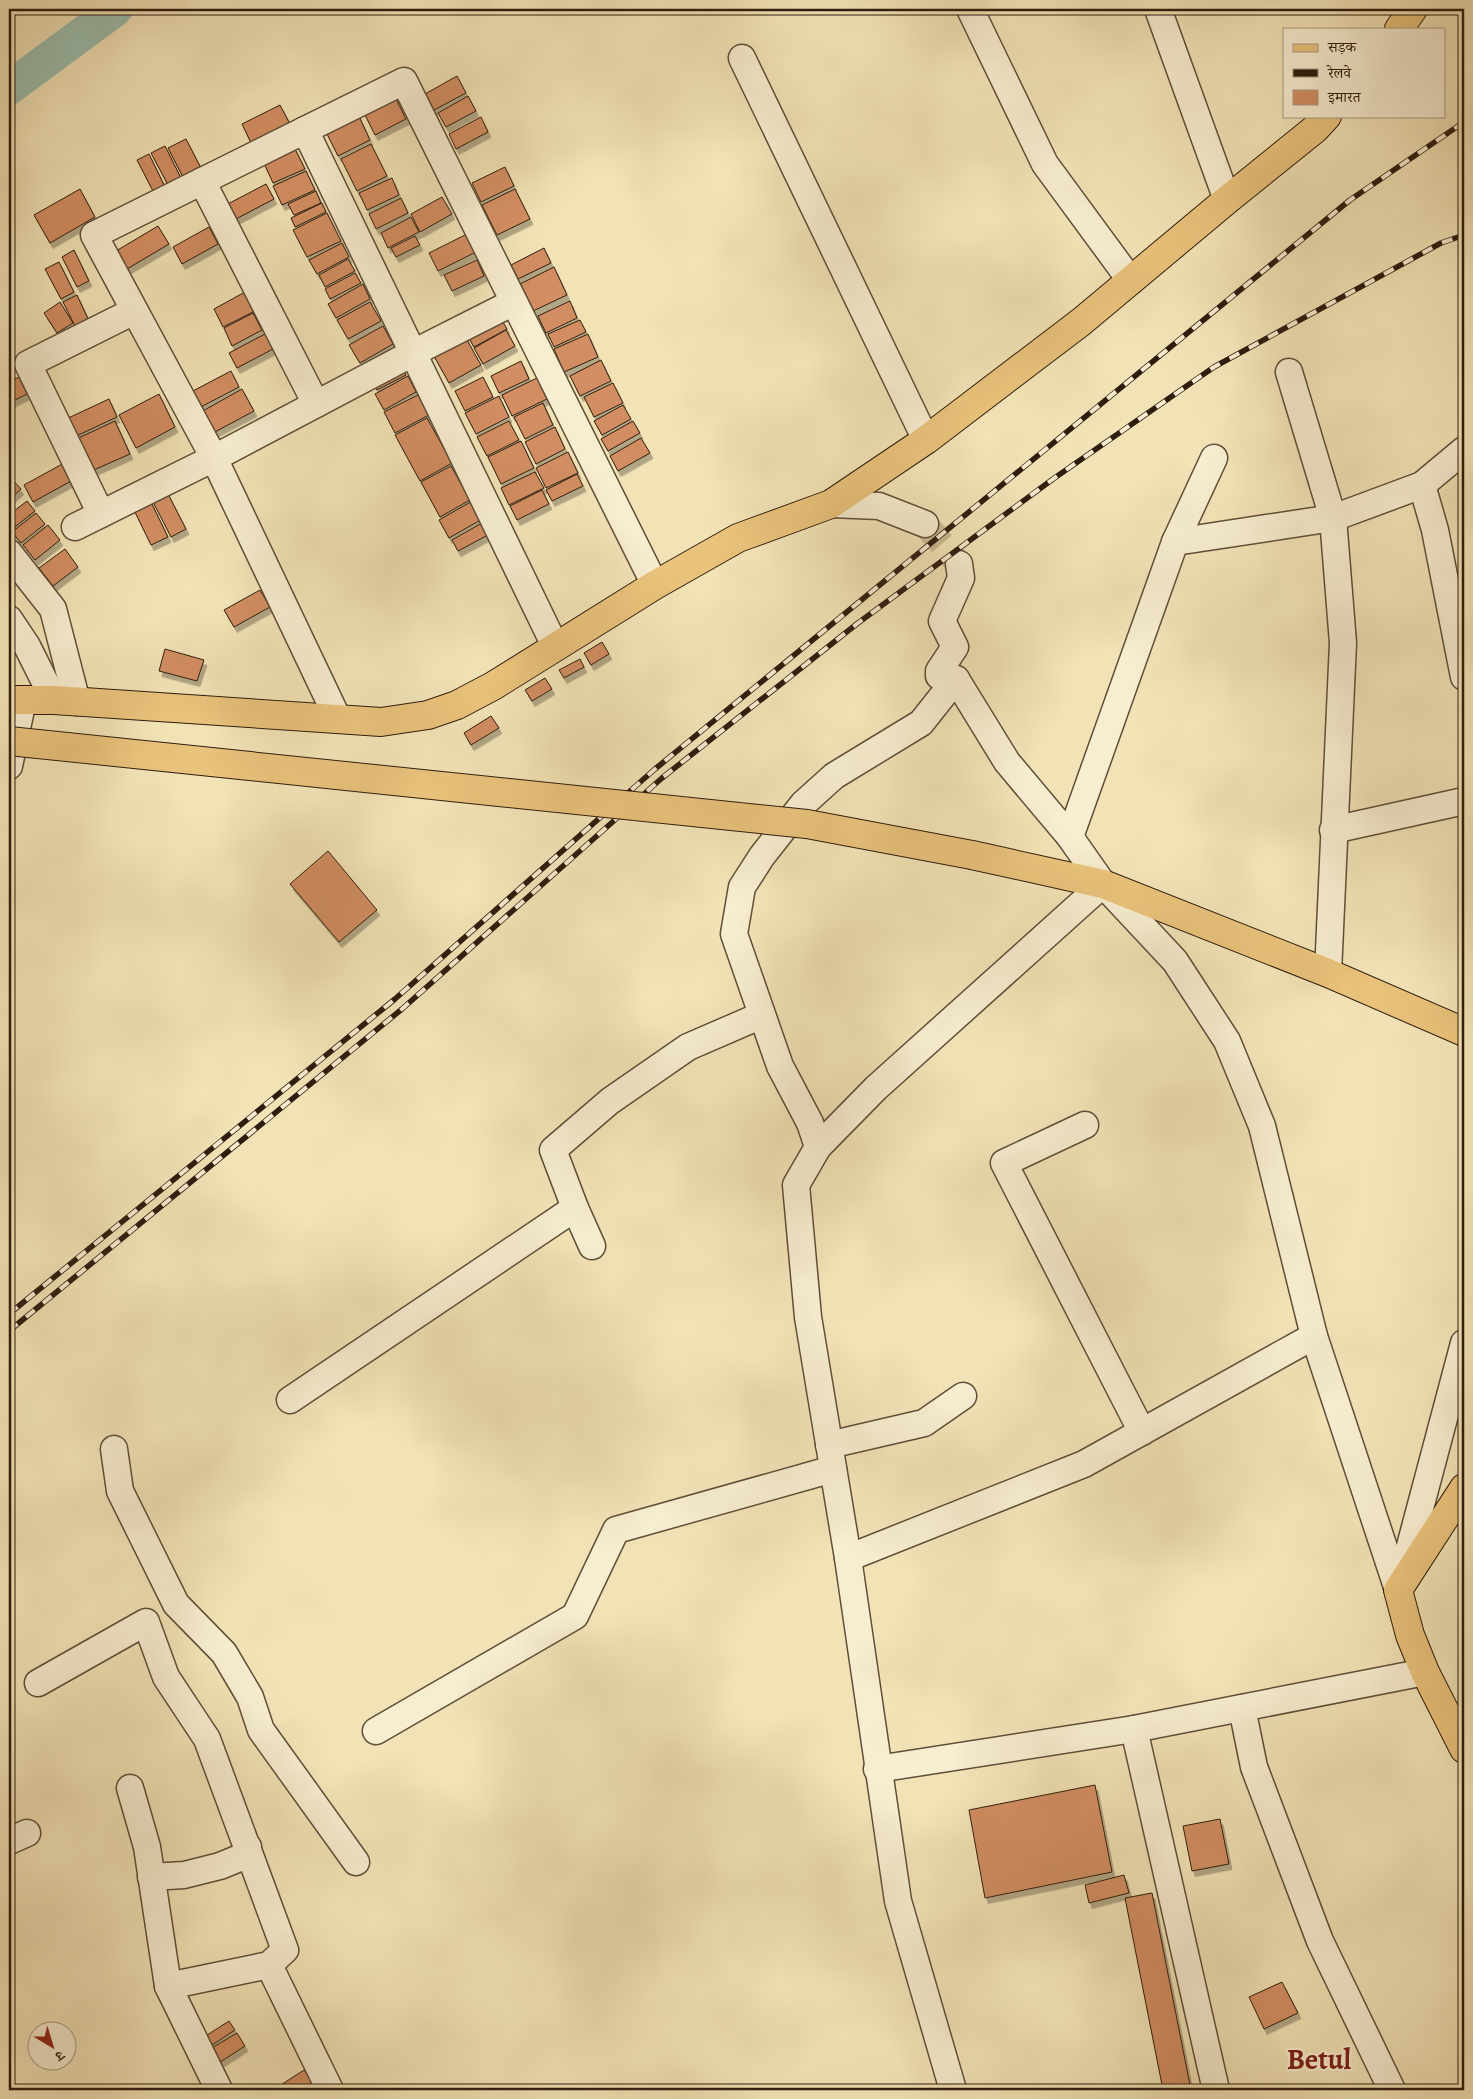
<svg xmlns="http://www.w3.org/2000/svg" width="1473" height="2099" viewBox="0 0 1473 2099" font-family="Alegreya,'Noto Serif Devanagari',serif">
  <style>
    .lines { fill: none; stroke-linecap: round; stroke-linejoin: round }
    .river { stroke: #9bbeae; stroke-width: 34 }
    .building { fill: #d28e62; stroke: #2e1c0e; filter: url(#shadow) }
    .minor-tunnel { stroke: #cbbb94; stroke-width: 26; stroke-dasharray: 26 13; stroke-linecap: butt }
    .minor-casing { stroke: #5f4e38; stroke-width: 29 }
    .major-casing { stroke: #2e1c0e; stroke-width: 30 }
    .minor { stroke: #f7edd0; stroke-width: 26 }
    .major { stroke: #e9c27b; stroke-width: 28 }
    .rail-casing { stroke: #2e1c0e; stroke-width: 5.5 }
    .rail { stroke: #f7edd0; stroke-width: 4; stroke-dasharray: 11; stroke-linecap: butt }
    .major-bridge-casing { stroke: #2e1c0e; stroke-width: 30; stroke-linecap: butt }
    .major-bridge { stroke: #e9c27b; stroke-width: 28 }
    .labels { text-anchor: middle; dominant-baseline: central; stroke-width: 4.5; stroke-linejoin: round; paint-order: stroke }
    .town-label { font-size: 29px; font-weight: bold; fill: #7a1f14; stroke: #f7edd0 }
  </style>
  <defs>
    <filter id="shadow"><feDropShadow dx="3" dy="5.5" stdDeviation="0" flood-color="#0004"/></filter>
  </defs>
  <rect width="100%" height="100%" fill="#f2e3b6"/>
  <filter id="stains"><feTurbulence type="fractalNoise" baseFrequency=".004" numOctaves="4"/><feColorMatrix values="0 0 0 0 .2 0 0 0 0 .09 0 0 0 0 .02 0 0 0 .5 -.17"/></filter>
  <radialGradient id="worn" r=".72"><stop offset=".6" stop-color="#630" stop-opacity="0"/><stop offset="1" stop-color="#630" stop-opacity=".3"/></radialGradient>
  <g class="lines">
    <polyline class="river" points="9,88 116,9"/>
  </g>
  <g class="building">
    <polygon points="457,76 466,93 434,110 425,94"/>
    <polygon points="393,93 406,119 375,135 362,109"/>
    <polygon points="468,96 476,111 446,127 438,113"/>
    <polygon points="280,105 290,124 251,143 242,124"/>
    <polygon points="355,108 370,140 338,156 322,124"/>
    <polygon points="481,117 488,132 456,149 449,134"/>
    <polygon points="186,139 203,172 185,181 168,148"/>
    <polygon points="371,144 387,176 357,191 341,159"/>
    <polygon points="293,145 305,169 273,183 262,159"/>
    <polygon points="165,146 181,178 168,185 151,153"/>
    <polygon points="149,154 165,187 154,193 137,160"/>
    <polygon points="505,167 514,186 481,202 472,183"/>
    <polygon points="306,171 315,190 282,205 273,186"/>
    <polygon points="392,178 399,195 367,210 359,193"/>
    <polygon points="266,184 274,199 234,220 226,205"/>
    <polygon points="80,189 95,217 50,243 34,215"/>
    <polygon points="515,189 530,219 497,235 482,205"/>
    <polygon points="316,191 321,203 294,215 288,204"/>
    <polygon points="442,197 452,214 420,232 411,214"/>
    <polygon points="401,198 408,213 376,229 369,214"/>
    <polygon points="322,203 326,212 295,227 291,218"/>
    <polygon points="327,213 341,241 307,257 293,230"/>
    <polygon points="411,217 419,232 388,248 381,233"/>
    <polygon points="158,226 169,244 127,269 116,251"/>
    <polygon points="209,227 218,244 182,264 173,247"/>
    <polygon points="467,234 476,252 438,271 429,253"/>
    <polygon points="415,236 420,245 396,257 391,248"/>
    <polygon points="342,243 349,257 317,274 309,260"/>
    <polygon points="544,248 551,263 518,279 511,265"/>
    <polygon points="74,250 89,281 77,287 62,257"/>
    <polygon points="348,259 355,271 325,287 319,275"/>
    <polygon points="477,260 484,276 452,291 444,275"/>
    <polygon points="59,262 74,292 61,299 45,269"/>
    <polygon points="554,267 567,295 533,311 520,284"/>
    <polygon points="355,273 361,283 330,299 325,289"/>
    <polygon points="363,284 370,299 336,318 328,304"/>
    <polygon points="245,292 255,311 223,327 214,309"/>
    <polygon points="77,295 89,321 76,328 63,302"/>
    <polygon points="570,301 577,318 546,333 538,316"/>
    <polygon points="60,302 73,323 57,333 44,313"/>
    <polygon points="370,302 381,321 348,339 337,320"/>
    <polygon points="497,312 507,329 474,347 464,330"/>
    <polygon points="253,313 262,330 232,346 224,328"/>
    <polygon points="580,320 586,332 554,347 548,334"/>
    <polygon points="383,326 393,344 360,363 349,345"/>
    <polygon points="506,330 515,346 483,364 474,348"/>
    <polygon points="462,331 481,365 449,383 430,349"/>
    <polygon points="265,334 273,349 237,368 229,353"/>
    <polygon points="588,334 598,357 564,372 554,349"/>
    <polygon points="601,360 611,381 580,396 570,376"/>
    <polygon points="521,361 529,379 499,393 491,376"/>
    <polygon points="399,362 406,375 377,390 370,378"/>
    <polygon points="231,371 239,387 199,408 191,392"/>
    <polygon points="408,376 416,392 384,410 375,394"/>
    <polygon points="19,377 27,394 9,403 9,382"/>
    <polygon points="483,377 493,397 465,411 455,391"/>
    <polygon points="537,378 547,399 512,416 502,395"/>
    <polygon points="613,383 623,403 594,417 584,397"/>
    <polygon points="242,389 254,411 213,433 201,412"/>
    <polygon points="159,394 175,427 136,448 119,415"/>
    <polygon points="418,395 429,415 395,433 384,412"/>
    <polygon points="499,396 509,417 476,434 465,413"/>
    <polygon points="109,399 117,417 72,438 64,420"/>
    <polygon points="543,403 553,425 525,439 514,417"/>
    <polygon points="623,405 631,419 602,435 594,421"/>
    <polygon points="427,418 452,463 420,481 395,435"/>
    <polygon points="115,421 130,454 87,473 72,441"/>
    <polygon points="509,421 519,440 487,456 477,437"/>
    <polygon points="633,421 640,433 608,451 601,439"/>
    <polygon points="555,427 565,449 536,464 525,442"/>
    <polygon points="641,438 650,453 618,471 610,456"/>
    <polygon points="521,441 534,468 501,484 488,457"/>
    <polygon points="568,452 578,473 546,488 536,468"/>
    <polygon points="64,463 73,480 33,502 24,485"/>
    <polygon points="451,466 470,500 440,517 421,482"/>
    <polygon points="535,472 544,488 509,505 501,488"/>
    <polygon points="577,474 583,486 552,501 546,490"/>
    <polygon points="11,478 21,489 9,500 9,480"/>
    <polygon points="166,490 186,529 171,537 151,498"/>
    <polygon points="542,490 549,504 517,520 510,506"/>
    <polygon points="149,498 168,537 151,545 132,506"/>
    <polygon points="474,500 484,518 449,538 439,520"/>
    <polygon points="27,501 35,511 11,530 9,528 9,515"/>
    <polygon points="36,513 45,524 21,543 12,532"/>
    <polygon points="482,523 488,535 458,551 452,540"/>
    <polygon points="48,525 60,540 35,560 23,545"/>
    <polygon points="65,549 78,567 53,586 39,568"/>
    <polygon points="260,590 270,607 234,627 224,610"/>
    <polygon points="602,642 609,654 591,665 584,653"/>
    <polygon points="165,649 204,660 197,681 159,671"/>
    <polygon points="580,659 584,667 564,678 559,670"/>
    <polygon points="545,678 552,689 532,701 525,690"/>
    <polygon points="491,716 499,728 471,745 464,733"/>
    <polygon points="328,851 377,910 339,942 290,884"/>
    <polygon points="1095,1785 1112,1872 985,1898 969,1810"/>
    <polygon points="1220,1819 1229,1864 1192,1871 1183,1826"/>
    <polygon points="1124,1875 1129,1893 1089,1903 1085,1885"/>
    <polygon points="1152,1893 1191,2090 1163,2090 1125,1898"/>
    <polygon points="1282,1982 1298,2013 1264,2029 1249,1997"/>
    <polygon points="229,2021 235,2030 206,2049 201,2039"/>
    <polygon points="237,2033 245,2046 214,2066 205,2052"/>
    <polygon points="304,2070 318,2090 273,2090"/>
  </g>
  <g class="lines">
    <polyline class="minor-tunnel" points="925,524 959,564"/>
    <g class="minor-casing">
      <g id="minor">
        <polyline points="970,9 1045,164 1131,281"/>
        <polyline points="1158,9 1227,200"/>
        <polyline points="742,58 926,440"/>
        <polyline points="305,130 94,235 214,458 338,719"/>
        <polyline points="202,181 316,404"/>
        <polyline points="1289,372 1333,518 1343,643 1328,973"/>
        <polyline points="1422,485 1435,530 1464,677"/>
        <polyline points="831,504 879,506 925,524"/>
        <polyline points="101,514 28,364 134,311"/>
        <polyline points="75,527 214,458 413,353 514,302"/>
        <polyline points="1175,542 1214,458"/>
        <polyline points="9,553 53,609 77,702"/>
        <polyline points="959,564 961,578 942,621 955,647 939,671 939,676 956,679 1007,762 1070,837 1103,884 1175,961 1227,1041 1262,1126 1314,1336 1398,1590"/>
        <polyline points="9,619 27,646 54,700"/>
        <polyline points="555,646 305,130 404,81 655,585"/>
        <polyline points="9,766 23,700"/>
        <polyline points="1333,830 1464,801"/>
        <polyline points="1070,837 1175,542 1333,518 1422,485 1464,450"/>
        <polyline points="1085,1125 1004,1163 1142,1432"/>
        <polyline points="818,1147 810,1123 780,1066 734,934 742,887 762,856 803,804 834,776 921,723 956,679"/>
        <polyline points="592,1246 575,1208 553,1150 610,1101 688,1047 762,1015"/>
        <polyline points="290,1400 575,1208"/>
        <polyline points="829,1445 924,1423 963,1396"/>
        <polyline points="114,1449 120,1491 176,1604 224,1653 250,1697 261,1730 356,1862"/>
        <polyline points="848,1558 1084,1464 1314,1336"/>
        <polyline points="1401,1580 1464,1343"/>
        <polyline points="38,1683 146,1622 166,1677 207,1739 285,1950 269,1965 168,1986 219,2090"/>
        <polyline points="1242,1708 1254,1767 1320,1941 1392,2090"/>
        <polyline points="1134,1729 1216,2090"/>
        <polyline points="376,1731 575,1616 616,1530 833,1469"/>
        <polyline points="877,1769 1134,1729 1425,1672"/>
        <polyline points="130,1788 147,1847 168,1986"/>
        <polyline points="9,1841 27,1833"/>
        <polyline points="151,1877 184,1875 220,1866 242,1857 248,1847"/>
        <polyline points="269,1965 330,2090"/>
        <polyline points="953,2090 898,1901 848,1558 808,1317 796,1185 818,1147 876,1088 1103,884"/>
      </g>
    </g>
    <g class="major-casing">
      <g id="major">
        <polyline points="1399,29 1413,9"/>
        <polyline points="9,700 54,700 381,722 428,715 457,705 493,686 655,585 738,538 831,504 926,440 1081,322 1227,200 1315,129 1327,116"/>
        <polyline points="972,855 1103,884 1328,973 1464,1032"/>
        <polyline points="1464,1488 1398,1590 1410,1635 1425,1672 1464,1749"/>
      </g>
    </g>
    <use href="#minor" class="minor"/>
    <use href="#major" class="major"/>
    <g class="rail-casing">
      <g id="rail">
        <polyline points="9,1314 395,999 655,769 1350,200 1464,122"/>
        <polyline points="9,1331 402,1009 662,778 858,623 1053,479 1214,367 1441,243 1464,235"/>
      </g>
    </g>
    <use href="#rail" class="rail"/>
    <g class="major-bridge-casing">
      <polyline id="major-bridge" points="9,741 807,824 972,855"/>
    </g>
    <use href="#major-bridge" class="major-bridge"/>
  </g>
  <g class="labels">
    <g class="town-label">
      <text x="1319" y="2059">Betul</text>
    </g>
  </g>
  <rect width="1473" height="2099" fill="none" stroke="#f2e3b6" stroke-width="30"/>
  <rect x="10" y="10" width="1453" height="2079" fill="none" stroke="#2e1c0e" stroke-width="2.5"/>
  <rect x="15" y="15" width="1443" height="2069" fill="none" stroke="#2e1c0e"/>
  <rect x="1283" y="28" width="162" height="90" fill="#f7edd0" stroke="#a79982"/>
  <rect x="1293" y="44" width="25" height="8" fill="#e9c27b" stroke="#a79982"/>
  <text x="1328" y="52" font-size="15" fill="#2e1c0e">सड़क</text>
  <rect x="1293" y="69" width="25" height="8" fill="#2e1c0e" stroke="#a79982"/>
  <text x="1328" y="78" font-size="15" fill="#2e1c0e">रेलवे</text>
  <rect x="1293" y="90" width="25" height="15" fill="#d28e62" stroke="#a79982"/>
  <text x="1328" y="102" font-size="15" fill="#2e1c0e">इमारत</text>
  <g transform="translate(52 2046) rotate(142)"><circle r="24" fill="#f7edd0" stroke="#a79982"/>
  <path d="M0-4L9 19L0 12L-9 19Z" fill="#8f2418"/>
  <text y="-8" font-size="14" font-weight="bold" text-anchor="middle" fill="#2e1c0e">उ</text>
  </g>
  <rect width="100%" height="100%" filter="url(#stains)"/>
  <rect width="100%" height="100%" fill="url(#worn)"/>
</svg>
